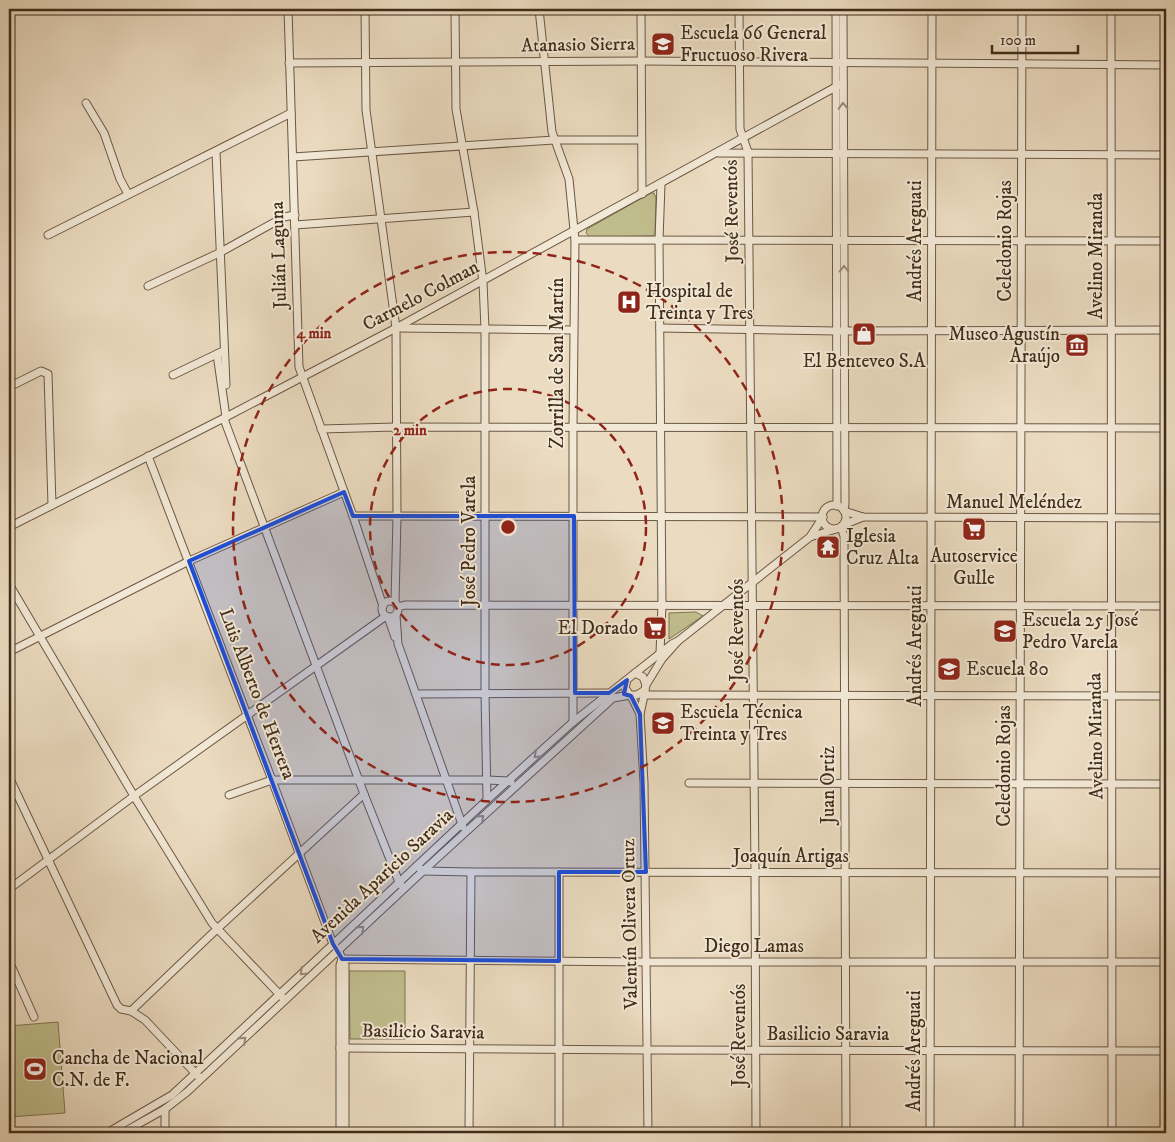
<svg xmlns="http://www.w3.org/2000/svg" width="1175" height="1142" viewBox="0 0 1175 1142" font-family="'IM FELL DW Pica',serif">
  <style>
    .green { fill: #c0bd8d; stroke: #807554 }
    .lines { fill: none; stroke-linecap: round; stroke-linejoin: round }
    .minor-casing { stroke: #6c5844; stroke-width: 9 }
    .minor { stroke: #f2e8d6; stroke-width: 7 }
    .oneway { stroke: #9a8a78 }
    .marked { fill: #1d4ed8; fill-opacity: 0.2; stroke: #1d4ed8; stroke-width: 4; stroke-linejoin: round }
    .ring { fill: none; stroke: #8f2418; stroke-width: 2.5; stroke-dasharray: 9 6 }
    .labels { text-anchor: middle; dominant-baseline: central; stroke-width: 4; stroke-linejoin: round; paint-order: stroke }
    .poi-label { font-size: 19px; fill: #412d1a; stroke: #f2e8d6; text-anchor: start }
    .street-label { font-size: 19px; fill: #412d1a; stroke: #f2e8d6 }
    .centre { fill: #8f2418; stroke: #f2e8d6; stroke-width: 2.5 }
    .ring-label { font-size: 15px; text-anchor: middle; font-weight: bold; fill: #8f2418; stroke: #f2e8d6; stroke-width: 4; stroke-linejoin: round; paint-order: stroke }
  </style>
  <rect width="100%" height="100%" fill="#ebdbc0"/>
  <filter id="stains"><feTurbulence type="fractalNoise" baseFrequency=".004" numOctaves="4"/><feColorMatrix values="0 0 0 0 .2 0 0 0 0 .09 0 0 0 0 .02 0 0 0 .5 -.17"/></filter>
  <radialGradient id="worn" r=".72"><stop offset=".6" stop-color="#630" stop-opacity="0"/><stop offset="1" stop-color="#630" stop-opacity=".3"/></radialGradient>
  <g class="green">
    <polygon points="651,193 654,193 656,198 655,234 653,236 590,237 586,233 587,229"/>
    <polygon points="696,612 703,616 669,639 669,613"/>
    <polygon points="349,971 405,971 405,1039 350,1039"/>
    <polygon points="58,1022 65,1113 9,1117 9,1026"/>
  </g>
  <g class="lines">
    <g class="minor-casing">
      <g id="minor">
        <polyline points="288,9 299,367 353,516 383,606"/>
        <polyline points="365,9 366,110 396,328 397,516 395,603"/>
        <polyline points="455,9 456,109 474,212 483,282 485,329 485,693 487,800"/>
        <polyline points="539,9 552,132 569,179 575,240 573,427 573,722"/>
        <polyline points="641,9 642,194"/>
        <polyline points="739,9 740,129 748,152 755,872 756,1133"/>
        <polyline points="836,9 837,506"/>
        <polyline points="843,9 845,504 844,510"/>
        <polyline points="1111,9 1112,1133"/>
        <polyline points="289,63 641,61 1166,65"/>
        <polyline points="86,103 104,133 120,179 128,194"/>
        <polyline points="216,152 226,385"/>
        <polyline points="719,153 1166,155"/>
        <polyline points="293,157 554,140 641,140"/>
        <polyline points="295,225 474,212"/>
        <polyline points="48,235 291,113"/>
        <polyline points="575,240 1166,241"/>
        <polyline points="148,286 219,253 284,217 295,215"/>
        <polyline points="399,328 573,330"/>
        <polyline points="660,328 837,331 1166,330"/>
        <polyline points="217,354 226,417"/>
        <polyline points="173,375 221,352"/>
        <polyline points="9,387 41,371 48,374 52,505"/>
        <polyline points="224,419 364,794 399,882 401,885"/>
        <polyline points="321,429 396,427 1166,428"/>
        <polyline points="148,456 272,780 333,944 338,950 345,965 345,1133"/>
        <circle cx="834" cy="517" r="12"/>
        <polyline points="844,511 863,517 1166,518"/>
        <polyline points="353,516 823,517"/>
        <polyline points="843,525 863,517"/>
        <polyline points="9,527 226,417 396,328 843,83"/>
        <polyline points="841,527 844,536 846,1133"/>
        <polyline points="810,537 836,529"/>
        <polyline points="9,584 134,796 212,923 282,997"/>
        <circle cx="390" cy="609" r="8"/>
        <polyline points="398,607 405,605 1166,606"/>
        <polyline points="396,615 398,644 463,827"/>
        <polyline points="388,617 395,637"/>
        <polyline points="9,652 189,561 344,492"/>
        <polyline points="660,653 662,604 659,240 661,184"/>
        <polyline points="627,680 625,688 630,695 637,695 645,690 646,685 643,677 635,673"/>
        <polyline points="646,685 662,659 678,641 810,537 823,517"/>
        <polyline points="416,694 608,693"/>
        <polyline points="645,695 1166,696"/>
        <polyline points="631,696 640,714 644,783 648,1133"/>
        <polyline points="640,714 645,691"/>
        <polyline points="9,777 117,1005 121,1009 131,1011 145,1020 198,1076"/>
        <polyline points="689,783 1166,784"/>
        <polyline points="229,795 272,780 487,780 509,781 511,782"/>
        <polyline points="417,866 423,871 471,872 1166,873"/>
        <polyline points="9,889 134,796 386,616"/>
        <polyline points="342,959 646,962 1166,962"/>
        <polyline points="9,961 34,1017"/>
        <polyline points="131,1011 217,929 364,794"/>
        <polyline points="340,1048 648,1050 1166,1051"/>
        <polyline points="165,1109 165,1133"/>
        <polyline points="107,1133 172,1095 487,800 573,722 672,644 678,641"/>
        <polyline points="122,1133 165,1109 187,1092 423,871 613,698 630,695"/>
        <polyline points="340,1133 340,965 342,959"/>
        <polyline points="469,1133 471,872"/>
        <polyline points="559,1133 559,872"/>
        <polyline points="930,1133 932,9"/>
        <polyline points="1019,1133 1022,9"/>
      </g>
    </g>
    <use href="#minor" class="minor"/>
  </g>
  <defs><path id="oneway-chevron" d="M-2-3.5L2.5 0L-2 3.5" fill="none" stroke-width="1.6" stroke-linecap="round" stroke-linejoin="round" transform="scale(1.25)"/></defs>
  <g class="oneway">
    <use href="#oneway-chevron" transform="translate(843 106) rotate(-91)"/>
    <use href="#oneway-chevron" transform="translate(844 269) rotate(-90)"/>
    <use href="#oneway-chevron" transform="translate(537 755) rotate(138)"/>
    <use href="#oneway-chevron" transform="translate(481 818) rotate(-42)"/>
    <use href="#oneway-chevron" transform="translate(361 929) rotate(-43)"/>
    <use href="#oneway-chevron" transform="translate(303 972) rotate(137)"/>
    <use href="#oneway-chevron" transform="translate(243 1040) rotate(-43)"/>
  </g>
  <path class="marked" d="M344 492 353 516H574L575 693H609L627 680 624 694 631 696 640 714 646 872H559V961L342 959 333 944 189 561Z"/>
  <g class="ring">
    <circle cx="508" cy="527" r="138"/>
    <circle cx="508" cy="527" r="275"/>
  </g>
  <defs>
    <g id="school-square" transform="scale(1.25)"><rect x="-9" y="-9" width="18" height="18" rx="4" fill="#8f2418" stroke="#f2e8d6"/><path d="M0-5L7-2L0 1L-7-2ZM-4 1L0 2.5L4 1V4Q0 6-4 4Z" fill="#fff"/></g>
    <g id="hospital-square" transform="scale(1.25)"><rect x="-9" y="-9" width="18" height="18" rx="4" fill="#8f2418" stroke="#f2e8d6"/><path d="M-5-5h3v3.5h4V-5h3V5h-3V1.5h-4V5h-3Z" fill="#fff"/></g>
    <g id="shop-square" transform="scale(1.25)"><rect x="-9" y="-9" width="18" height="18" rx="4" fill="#8f2418" stroke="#f2e8d6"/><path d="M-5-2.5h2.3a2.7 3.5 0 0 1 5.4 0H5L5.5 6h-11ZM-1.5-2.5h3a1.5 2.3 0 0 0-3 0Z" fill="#fff"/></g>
    <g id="museum-square" transform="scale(1.25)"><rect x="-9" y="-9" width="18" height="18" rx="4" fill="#8f2418" stroke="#f2e8d6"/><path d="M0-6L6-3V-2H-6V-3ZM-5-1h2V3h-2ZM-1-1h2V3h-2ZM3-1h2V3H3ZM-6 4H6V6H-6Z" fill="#fff"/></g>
    <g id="supermarket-square" transform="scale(1.25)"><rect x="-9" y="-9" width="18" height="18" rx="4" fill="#8f2418" stroke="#f2e8d6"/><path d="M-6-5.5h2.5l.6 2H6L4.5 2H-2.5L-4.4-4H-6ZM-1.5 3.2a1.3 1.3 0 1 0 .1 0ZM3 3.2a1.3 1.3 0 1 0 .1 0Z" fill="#fff"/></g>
    <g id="temple-square" transform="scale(1.25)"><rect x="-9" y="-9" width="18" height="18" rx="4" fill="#8f2418" stroke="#f2e8d6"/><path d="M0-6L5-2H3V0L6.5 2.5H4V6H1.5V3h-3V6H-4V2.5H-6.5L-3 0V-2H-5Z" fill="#fff"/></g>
    <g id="stadium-square" transform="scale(1.25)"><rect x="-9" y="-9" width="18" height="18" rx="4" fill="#8f2418" stroke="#f2e8d6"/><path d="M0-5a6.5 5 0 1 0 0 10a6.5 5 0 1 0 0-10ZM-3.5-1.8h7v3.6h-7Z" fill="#fff"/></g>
  </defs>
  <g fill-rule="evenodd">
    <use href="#school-square" x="663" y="44"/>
    <use href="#hospital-square" x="629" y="302"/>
    <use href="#shop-square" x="864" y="334"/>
    <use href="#museum-square" x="1077" y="345"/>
    <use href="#supermarket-square" x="974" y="529"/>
    <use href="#temple-square" x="828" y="547"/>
    <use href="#supermarket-square" x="655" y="628"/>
    <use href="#school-square" x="1005" y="631"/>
    <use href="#school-square" x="949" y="669"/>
    <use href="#school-square" x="663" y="723"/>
    <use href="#stadium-square" x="35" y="1069"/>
  </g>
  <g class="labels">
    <g class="poi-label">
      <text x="680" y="33">Escuela 66 General<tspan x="680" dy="22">Fructuoso Rivera</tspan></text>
      <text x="646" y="291">Hospital de<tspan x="646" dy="22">Treinta y Tres</tspan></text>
      <text x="1060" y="334" text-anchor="end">Museo Agustín<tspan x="1060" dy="22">Araújo</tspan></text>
      <text x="864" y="361" text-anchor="middle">El Benteveo S.A</text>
      <text x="846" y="536">Iglesia<tspan x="846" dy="22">Cruz Alta</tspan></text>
      <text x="974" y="556" text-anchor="middle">Autoservice<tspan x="974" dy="22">Gulle</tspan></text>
      <text x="1022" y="620">Escuela 25 José<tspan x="1022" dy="22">Pedro Varela</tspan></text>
      <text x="638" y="628" text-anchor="end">El Dorado</text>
      <text x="966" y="669">Escuela 80</text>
      <text x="680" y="712">Escuela Técnica<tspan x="680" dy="22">Treinta y Tres</tspan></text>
      <text x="52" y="1058">Cancha de Nacional<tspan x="52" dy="22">C.N. de F.</tspan></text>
    </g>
    <g class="street-label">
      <text transform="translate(578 45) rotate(-1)">Atanasio Sierra</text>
      <text transform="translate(732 211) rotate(-91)">José Reventós</text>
      <text transform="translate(915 241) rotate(-90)">Andrés Areguati</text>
      <text transform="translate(1005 241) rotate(-90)">Celedonio Rojas</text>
      <text transform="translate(279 255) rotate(-92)">Julián Laguna</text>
      <text transform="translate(1096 256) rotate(-90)">Avelino Miranda</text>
      <text transform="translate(421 296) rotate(-28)">Carmelo Colman</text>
      <text transform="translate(557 363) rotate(-90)">Zorrilla de San Martín</text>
      <text x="1014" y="502">Manuel Meléndez</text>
      <text transform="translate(469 541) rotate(-90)">José Pedro Varela</text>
      <text transform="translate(737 630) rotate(-90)">José Reventós</text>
      <text transform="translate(915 646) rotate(-90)">Andrés Areguati</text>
      <text transform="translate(257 694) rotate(69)">Luis Alberto de Herrera</text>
      <text transform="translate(1096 736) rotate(-91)">Avelino Miranda</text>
      <text transform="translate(1004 766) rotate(-90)">Celedonio Rojas</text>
      <text transform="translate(828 785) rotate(-90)">Juan Ortiz</text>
      <text x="791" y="856">Joaquín Artigas</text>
      <text transform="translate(382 876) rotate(-43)">Avenida Aparicio Saravia</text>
      <text transform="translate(630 924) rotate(-91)">Valentín Olivera Ortuz</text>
      <text x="754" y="946">Diego Lamas</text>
      <text transform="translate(423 1032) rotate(1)">Basilicio Saravia</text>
      <text x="828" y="1034">Basilicio Saravia</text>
      <text transform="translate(739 1035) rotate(-90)">José Reventós</text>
      <text transform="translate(914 1051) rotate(-90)">Andrés Areguati</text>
    </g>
  </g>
  <circle cx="508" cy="527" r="8" class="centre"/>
  <g class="ring-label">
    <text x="314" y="338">4 min</text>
    <text x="410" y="435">2 min</text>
  </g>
  <rect width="1175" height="1142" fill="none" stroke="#ebdbc0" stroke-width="30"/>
  <rect x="10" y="10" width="1155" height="1122" fill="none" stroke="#412d1a" stroke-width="2.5"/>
  <rect x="15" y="15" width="1145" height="1112" fill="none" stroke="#412d1a"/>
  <path d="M992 45v8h86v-8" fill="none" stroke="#412d1a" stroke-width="2.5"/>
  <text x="1000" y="45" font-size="15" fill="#412d1a" stroke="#f2e8d6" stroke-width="4" paint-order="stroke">100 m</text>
  <rect width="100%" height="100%" filter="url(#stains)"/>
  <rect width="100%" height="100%" fill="url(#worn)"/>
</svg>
